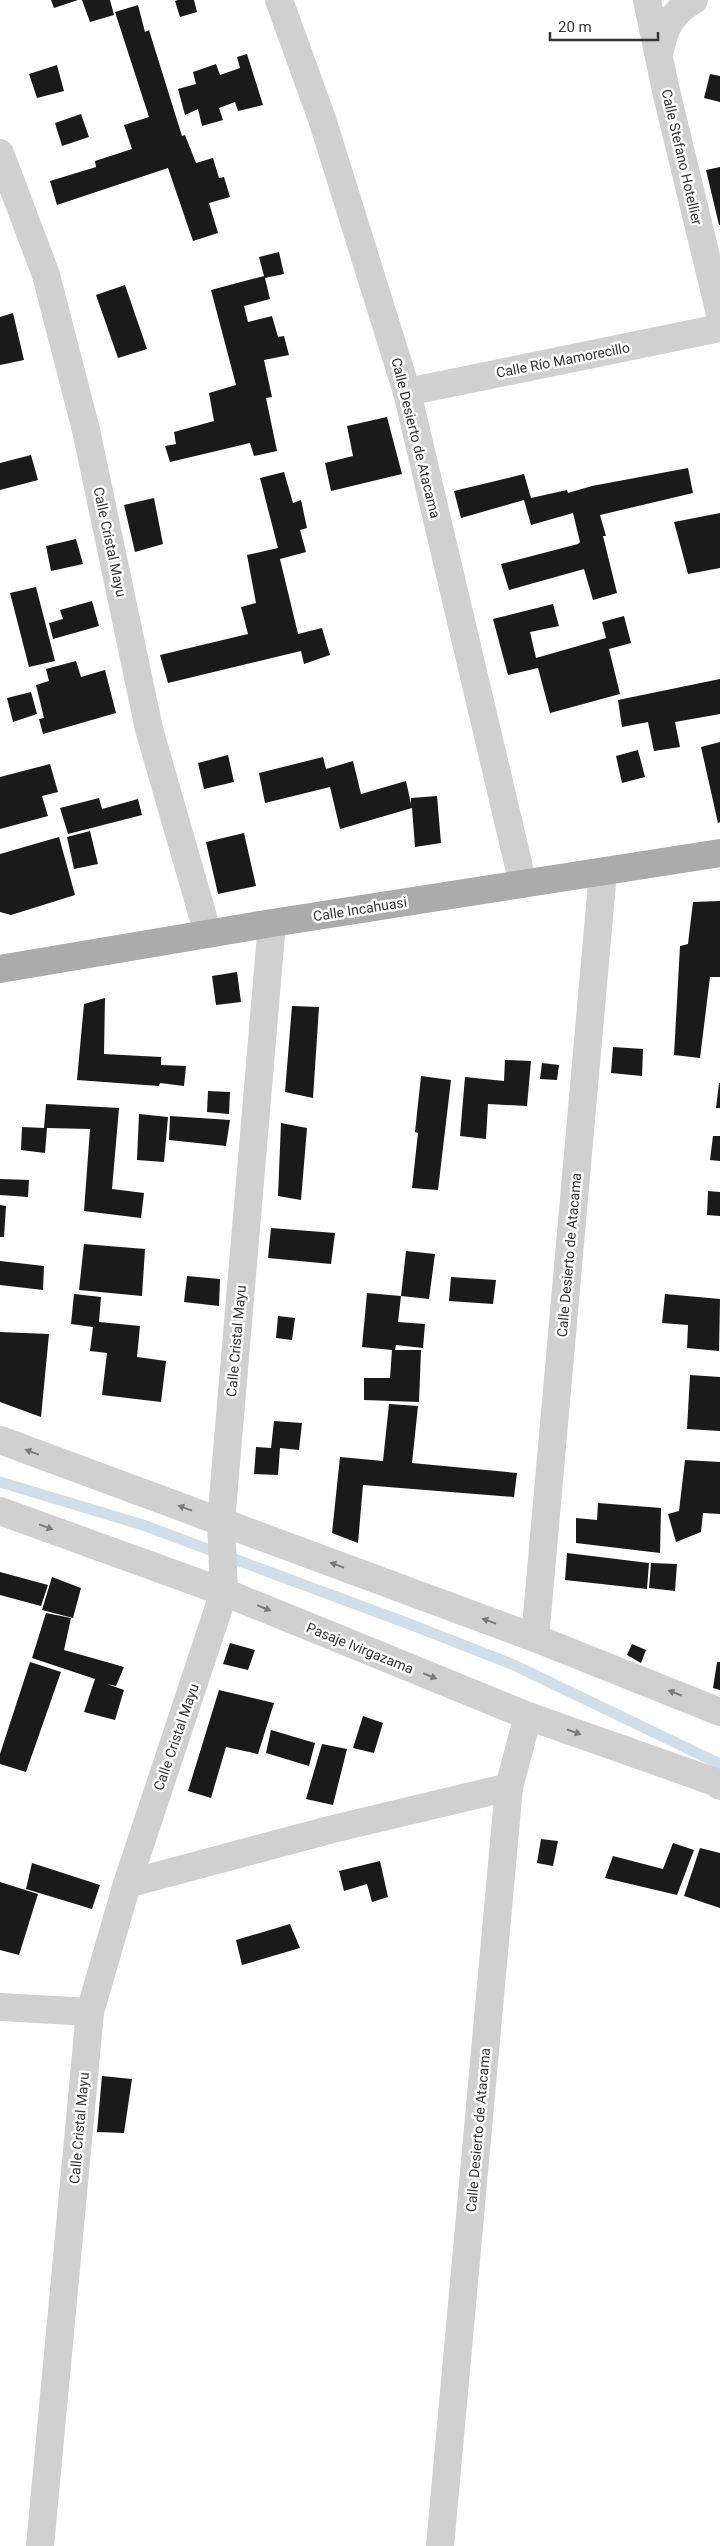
<svg xmlns="http://www.w3.org/2000/svg" width="720" height="2546" viewBox="0 0 720 2546" font-family="Roboto,sans-serif">
  <style>
    .lines { fill: none; stroke-linecap: round; stroke-linejoin: round }
    .stream { stroke: #cfdee9; stroke-width: 11 }
    .building { fill: #1a1a1a }
    .minor { stroke: #d0d0d0; stroke-width: 28 }
    .major { stroke: #ababab; stroke-width: 28 }
    .oneway { fill: #7a7a7a }
    .labels { text-anchor: middle; dominant-baseline: central; stroke-width: 5; stroke-linejoin: round; paint-order: stroke }
    .street-label { font-size: 14px; fill: #333; stroke: #fff }
  </style>
  <rect width="100%" height="100%" fill="#fff"/>
  <g class="lines">
    <polyline class="stream" points="0,1482 143,1525 412,1625 514,1665 720,1764"/>
  </g>
  <g class="building">
    <polygon points="51,0 78,0 54,8"/>
    <polygon points="82,0 110,0 114,15 90,22"/>
    <polygon points="178,0 194,0 197,12 180,17 175,1"/>
    <polygon points="138,5 145,32 149,30 182,136 185,135 196,163 213,158 219,178 224,177 230,197 209,203 218,233 193,241 168,168 57,205 50,181 96,167 95,161 132,149 124,125 149,117 115,12"/>
    <polygon points="247,54 263,105 238,111 235,102 219,108 223,120 202,126 198,109 185,115 178,89 196,84 193,72 216,64 220,75 240,68 237,57"/>
    <polygon points="57,65 64,91 37,98 29,74"/>
    <polygon points="710,74 720,76 720,102 704,98"/>
    <polygon points="81,114 89,137 62,146 55,123"/>
    <polygon points="720,167 720,225 719,225 706,170"/>
    <polygon points="279,252 284,274 265,278 270,299 244,306 248,322 272,316 278,337 284,336 289,355 264,360 272,397 266,398 277,451 254,456 250,443 170,462 165,446 176,444 174,432 214,421 209,393 236,385 211,290 264,276 259,257"/>
    <polygon points="125,285 147,349 118,358 96,295"/>
    <polygon points="13,313 24,360 0,365 0,317"/>
    <polygon points="387,417 402,474 331,491 325,463 353,456 347,426"/>
    <polygon points="31,455 38,480 0,490 0,463"/>
    <polygon points="688,468 693,493 600,515 606,536 603,536 617,593 593,600 584,569 509,590 501,564 578,544 580,542 573,513 531,525 524,500 461,518 454,491 524,474 531,498 567,490 568,493 592,486"/>
    <polygon points="284,472 293,503 301,500 307,528 300,530 306,552 280,559 298,634 322,628 330,655 304,664 301,651 168,683 160,655 248,634 241,607 256,603 247,555 278,548 260,478"/>
    <polygon points="154,498 163,544 135,552 124,505"/>
    <polygon points="720,513 720,568 688,574 674,522"/>
    <polygon points="76,539 83,564 51,571 46,546"/>
    <polygon points="36,587 55,661 29,667 10,593"/>
    <polygon points="92,601 99,626 53,639 49,623 63,619 60,610"/>
    <polygon points="553,604 559,626 530,632 536,658 606,638 602,622 624,616 631,643 609,649 620,694 550,713 538,668 508,675 493,619"/>
    <polygon points="76,661 81,677 105,670 116,713 43,734 39,719 44,718 36,685 49,681 46,669"/>
    <polygon points="720,679 720,714 675,722 680,747 654,751 648,722 622,727 618,700"/>
    <polygon points="31,692 37,714 13,722 7,698"/>
    <polygon points="720,742 720,822 718,823 701,747"/>
    <polygon points="638,750 645,777 622,783 616,756"/>
    <polygon points="228,755 234,782 204,789 198,763"/>
    <polygon points="323,757 326,769 353,761 361,794 406,781 411,804 411,798 437,796 441,843 415,847 412,808 340,829 330,787 265,803 259,773"/>
    <polygon points="50,764 58,792 42,796 48,816 0,829 0,777"/>
    <polygon points="99,798 102,809 138,799 142,815 68,834 60,808"/>
    <polygon points="90,831 98,864 74,869 67,837"/>
    <polygon points="244,833 256,886 218,894 206,842"/>
    <polygon points="59,837 75,895 11,915 0,912 0,854"/>
    <polygon points="720,901 720,977 710,977 700,1058 674,1055 680,946 688,944 693,902"/>
    <polygon points="237,972 241,1002 216,1005 212,976"/>
    <polygon points="105,998 104,1054 161,1057 161,1065 186,1066 184,1086 160,1083 159,1086 77,1080 84,1004"/>
    <polygon points="292,1006 319,1007 313,1098 285,1092"/>
    <polygon points="613,1047 643,1049 642,1076 611,1073"/>
    <polygon points="505,1060 531,1061 527,1106 488,1104 486,1139 460,1136 465,1077 504,1081"/>
    <polygon points="542,1063 559,1065 557,1080 540,1079"/>
    <polygon points="421,1076 451,1080 438,1190 412,1188 418,1133 415,1132"/>
    <polygon points="719,1083 720,1083 720,1108 716,1108"/>
    <polygon points="208,1091 230,1092 229,1114 207,1112"/>
    <polygon points="46,1104 119,1108 112,1189 144,1193 141,1218 84,1211 90,1129 47,1128 45,1153 21,1150 22,1127 44,1128"/>
    <polygon points="139,1114 168,1117 164,1162 137,1160"/>
    <polygon points="170,1116 230,1120 226,1146 169,1140"/>
    <polygon points="281,1123 307,1128 301,1200 278,1196"/>
    <polygon points="713,1136 720,1136 720,1161 710,1160"/>
    <polygon points="0,1179 29,1180 28,1197 0,1195"/>
    <polygon points="708,1191 720,1192 720,1216 707,1215"/>
    <polygon points="0,1205 6,1206 4,1237 0,1237"/>
    <polygon points="271,1228 335,1233 331,1264 268,1258"/>
    <polygon points="84,1244 145,1249 142,1296 79,1290"/>
    <polygon points="406,1251 435,1254 429,1299 401,1296"/>
    <polygon points="0,1261 44,1266 43,1290 0,1285"/>
    <polygon points="187,1276 220,1279 219,1306 184,1302"/>
    <polygon points="451,1277 496,1280 493,1304 449,1301"/>
    <polygon points="367,1293 401,1296 398,1322 425,1324 423,1348 396,1345 395,1350 421,1350 419,1402 364,1400 364,1378 390,1378 392,1350 362,1347"/>
    <polygon points="74,1294 101,1297 99,1322 140,1326 137,1357 166,1361 161,1402 102,1395 107,1353 90,1351 93,1327 71,1324"/>
    <polygon points="665,1294 720,1299 719,1351 687,1348 688,1325 662,1323"/>
    <polygon points="278,1316 295,1318 292,1340 276,1338"/>
    <polygon points="0,1332 49,1334 41,1417 0,1402"/>
    <polygon points="690,1375 720,1377 720,1431 687,1429"/>
    <polygon points="389,1404 418,1406 412,1463 517,1473 514,1497 363,1485 358,1543 332,1533 340,1457 383,1461"/>
    <polygon points="274,1421 302,1423 299,1450 280,1448 278,1475 254,1474 256,1447 271,1448"/>
    <polygon points="685,1460 720,1462 720,1514 703,1513 701,1532 676,1542 668,1514 679,1511"/>
    <polygon points="598,1503 661,1508 660,1553 576,1543 576,1518 597,1520"/>
    <polygon points="567,1553 649,1563 647,1589 565,1580"/>
    <polygon points="651,1563 677,1564 675,1591 649,1588"/>
    <polygon points="0,1572 48,1585 41,1606 0,1595"/>
    <polygon points="52,1577 81,1588 73,1618 42,1610"/>
    <polygon points="46,1613 71,1618 64,1650 124,1667 116,1686 107,1684 124,1690 115,1720 84,1712 95,1679 32,1658"/>
    <polygon points="230,1643 255,1650 248,1670 223,1664"/>
    <polygon points="632,1644 646,1650 641,1663 627,1655"/>
    <polygon points="30,1662 61,1672 26,1772 0,1764 0,1754"/>
    <polygon points="717,1662 720,1662 720,1690 713,1688"/>
    <polygon points="219,1690 274,1703 258,1754 226,1747 211,1798 188,1791"/>
    <polygon points="363,1716 383,1723 374,1753 353,1748"/>
    <polygon points="271,1730 315,1743 309,1766 266,1753"/>
    <polygon points="322,1744 347,1749 333,1805 306,1799"/>
    <polygon points="541,1839 558,1841 553,1866 537,1863"/>
    <polygon points="673,1843 694,1850 677,1895 605,1878 613,1856 663,1869"/>
    <polygon points="700,1848 720,1853 720,1908 684,1896"/>
    <polygon points="380,1861 388,1897 372,1902 367,1884 344,1891 339,1871"/>
    <polygon points="32,1863 100,1885 92,1909 26,1889"/>
    <polygon points="0,1882 38,1894 19,1955 0,1950"/>
    <polygon points="290,1924 300,1948 242,1965 236,1940"/>
    <polygon points="102,2076 132,2079 124,2133 97,2132"/>
  </g>
  <g class="lines">
    <g class="minor">
      <polyline points="279,0 322,119 407,392 523,884"/>
      <polyline points="647,0 666,91 720,314"/>
      <path d="M659 55C664 29 670 14 694 0"/>
      <polyline points="0,153 46,275 86,430 149,729 208,934"/>
      <polyline points="407,392 720,328"/>
      <polyline points="0,1440 535,1638 720,1712"/>
      <polyline points="0,1511 224,1592 528,1716 715,1782 720,1786"/>
      <polyline points="535,1638 603,872"/>
      <polyline points="127,1884 333,1829 509,1787"/>
      <polyline points="0,2007 90,2012"/>
      <polyline points="40,2546 90,2012 127,1884 224,1592 221,1522 272,923"/>
      <polyline points="440,2546 509,1787 528,1716"/>
    </g>
    <polyline class="major" points="0,969 272,923 720,853"/>
  </g>
  <defs><path id="oneway-solid" d="M-6-.8H1V-3.2L6.5 0L1 3.2V.8H-6Z" transform="scale(1.25)"/></defs>
  <g class="oneway">
    <use href="#oneway-solid" transform="translate(32 1452) rotate(-160)"/>
    <use href="#oneway-solid" transform="translate(185 1508) rotate(-160)"/>
    <use href="#oneway-solid" transform="translate(46 1527) rotate(20)"/>
    <use href="#oneway-solid" transform="translate(337 1565) rotate(-160)"/>
    <use href="#oneway-solid" transform="translate(264 1608) rotate(22)"/>
    <use href="#oneway-solid" transform="translate(489 1621) rotate(-160)"/>
    <use href="#oneway-solid" transform="translate(430 1676) rotate(22)"/>
    <use href="#oneway-solid" transform="translate(675 1693) rotate(-159)"/>
    <use href="#oneway-solid" transform="translate(574 1732) rotate(19)"/>
  </g>
  <g class="labels">
    <g class="street-label">
      <text transform="translate(682 157) rotate(77)">Calle Stefano Hotellier</text>
      <text transform="translate(563 360) rotate(-11)">Calle Río Mamorecillo</text>
      <text transform="translate(416 438) rotate(76)">Calle Desierto de Atacama</text>
      <text transform="translate(110 542) rotate(78)">Calle Cristal Mayu</text>
      <text transform="translate(360 909) rotate(-9)">Calle Incahuasi</text>
      <text transform="translate(569 1255) rotate(-85)">Calle Desierto de Atacama</text>
      <text transform="translate(236 1341) rotate(-85)">Calle Cristal Mayu</text>
      <text transform="translate(360 1648) rotate(22)">Pasaje Ivirgazama</text>
      <text transform="translate(176 1737) rotate(-71)">Calle Cristal Mayu</text>
      <text transform="translate(79 2128) rotate(-85)">Calle Cristal Mayu</text>
      <text transform="translate(478 2130) rotate(-85)">Calle Desierto de Atacama</text>
    </g>
  </g>
  <path d="M550 32v8h108v-8" fill="none" stroke="#333333" stroke-width="2.5"/>
  <text x="558" y="32" font-size="15" fill="#333333" stroke="#ffffff" stroke-width="4" paint-order="stroke">20 m</text>
</svg>
